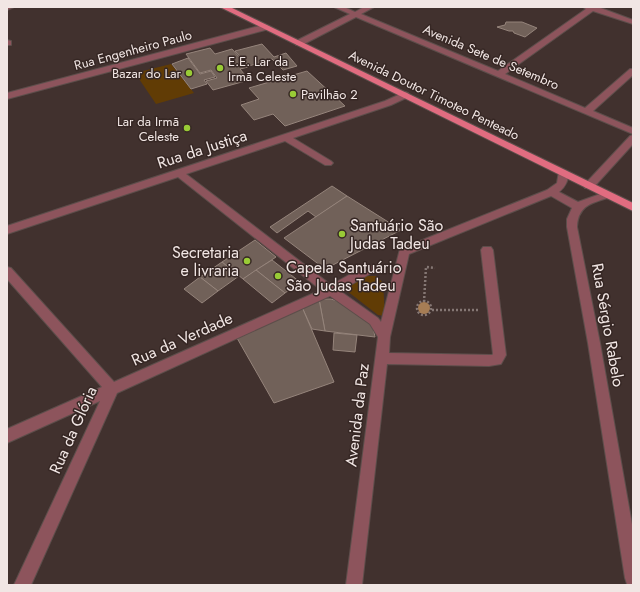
<svg xmlns="http://www.w3.org/2000/svg" width="640" height="592" viewBox="0 0 640 592" font-family="Jost,sans-serif">
  <style>
    .green { fill: #613c05 }
    .building { fill: #716159; stroke: #95847b }
    .lines { fill: none; stroke-linecap: round; stroke-linejoin: round }
    .minor-casing { stroke: #5d4e4b; stroke-width: 2 }
    .major-casing { stroke: #5d4e4b; stroke-width: 2 }
    .path { stroke: #857774; stroke-width: 2.5; stroke-dasharray: 2 2; stroke-linecap: butt }
    .minor { fill: #8d545c; fill-rule: evenodd }
    .major { fill: #e16c80; fill-rule: evenodd }
    .tree { fill: #a67d55 }
    .poi-dot { fill: #99cb36; stroke: #362724; stroke-width: 1.5 }
    .labels { text-anchor: middle; dominant-baseline: central; stroke-width: 3; stroke-linejoin: round; paint-order: stroke }
    .far-street-label { font-size: 13px; fill: #f1e6e4; stroke: #362724 }
    .far-poi-label { font-size: 13px; fill: #f1e6e4; stroke: #362724; text-anchor: start }
    .street-label { font-size: 16px; fill: #f1e6e4; stroke: #362724 }
    .poi-label { font-size: 16px; fill: #f1e6e4; stroke: #362724; text-anchor: start }
  </style>
  <rect width="100%" height="100%" fill="#41312e"/>
  <g class="green">
    <polygon points="171,64 194,93 156,104 135,73"/>
    <polygon points="367,276 377,276 383,283 385,316 378,315 347,291 355,281"/>
  </g>
  <g class="building">
    <polygon points="506,22 522,22 537,28 525,37 514,33 513,31 509,31 497,27 505,25"/>
    <polygon points="262,44 274,57 286,53 297,66 283,70 272,59 249,66 235,51"/>
    <polygon points="210,48 215,54 232,49 248,67 240,69 249,80 213,90 206,81 217,78 211,70 200,73 186,54"/>
    <polygon points="188,58 200,74 211,71 215,77 204,80 207,84 191,89 172,64"/>
    <polygon points="307,71 345,106 285,126 273,114 254,120 241,105 259,99 249,88"/>
    <polygon points="332,186 347,196 316,217 308,211 277,233 270,227"/>
    <polygon points="347,196 401,230 325,269 284,238"/>
    <polygon points="255,240 276,257 243,279 222,262"/>
    <polygon points="272,260 300,282 285,293 256,270"/>
    <polygon points="222,262 239,276 218,291 200,277"/>
    <polygon points="256,270 285,293 272,303 243,279"/>
    <polygon points="200,277 218,291 202,303 184,289"/>
    <polygon points="319,299 331,299 337,301 368,321 373,327 375,337 325,331"/>
    <polygon points="319,299 325,331 312,329 302,307"/>
    <polygon points="302,307 334,382 274,403 237,338"/>
    <polygon points="334,333 357,335 355,352 333,350"/>
  </g>
  <g class="lines">
    <g class="minor-casing">
      <g id="minor">
        <polygon points="7,7 14,7 7,10"/>
        <polygon points="334,7 344,7 355,12 364,7 374,7 361,14 498,71 586,9 583,7 598,7 633,20 633,24 593,11 505,74 585,108 630,69 633,69 633,75 593,111 633,128 633,134 356,17 302,45 296,45 296,41 350,14"/>
        <polygon points="263,25 266,25 270,27 269,29 7,99 7,93"/>
        <polygon points="7,40 11,41 11,45 7,45"/>
        <path d="M405 92 408 93 409 95 408 97 391 105 293 138 331 161 333 163 331 165H325L285 141 186 174 331 285 365 266 369 265 373 266 375 269 373 272 340 291 378 318 381 322 400 249 547 190 557 183 559 171H567C570 179 565 187 559 192L578 202 603 193H611L612 195 611 197C592 203 578 205 577 227L600 343 633 530V585L627 584 625 578 588 343 567 227V219L572 208 551 196 409 254 390 337 389 353 492 355 493 354 481 250 483 247H491L493 250 506 355 501 364 489 366 387 364 362 585H346L378 337 370 324 330 296 117 393 31 585H14L100 401 7 443V429L102 387 7 279V267L11 268 114 382 321 290 178 177 7 234V226L385 101Z"/>
        <polygon points="633,135 633,144 593,188 585,188 584,186 585,184 630,136"/>
      </g>
    </g>
    <g class="major-casing">
      <polygon id="major" points="220,7 230,7 633,203 633,211"/>
    </g>
    <g class="path">
      <circle cx="424" cy="308" r="7"/>
      <polyline points="424,302 426,267 435,268"/>
      <polyline points="432,310 480,310"/>
    </g>
    <use href="#minor" class="minor"/>
    <use href="#major" class="major"/>
  </g>
  <circle class="tree" cx="424" cy="308" r="6"/>
  <g class="poi-dot">
    <circle cx="220" cy="68" r="4"/>
    <circle cx="189" cy="73" r="4"/>
    <circle cx="293" cy="94" r="4"/>
    <circle cx="187" cy="128" r="4"/>
    <circle cx="342" cy="234" r="4"/>
    <circle cx="247" cy="261" r="4"/>
    <circle cx="278" cy="276" r="4"/>
  </g>
  <g class="labels">
    <g class="far-street-label">
      <text transform="translate(133 50) rotate(-15)">Rua Engenheiro Paulo</text>
      <text transform="translate(491 57) rotate(23)">Avenida Sete de Setembro</text>
      <text transform="translate(434 95) rotate(26)">Avenida Doutor Timoteo Penteado</text>
    </g>
    <g class="far-poi-label">
      <text x="228" y="61">E.E. Lar da<tspan x="228" dy="15">Irmã Celeste</tspan></text>
      <text x="181" y="73" text-anchor="end">Bazar do Lar</text>
      <text x="301" y="94">Pavilhão 2</text>
      <text x="179" y="121" text-anchor="end">Lar da Irmã<tspan x="179" dy="15">Celeste</tspan></text>
    </g>
    <g class="street-label">
      <text transform="translate(202 149) rotate(-18)">Rua da Justiça</text>
      <text transform="translate(608 325) rotate(80)">Rua Sérgio Rabelo</text>
      <text transform="translate(182 339) rotate(-24)">Rua da Verdade</text>
      <text transform="translate(357 415) rotate(-83)">Avenida da Paz</text>
      <text transform="translate(73 430) rotate(-66)">Rua da Glória</text>
    </g>
    <g class="poi-label">
      <text x="350" y="225">Santuário São<tspan x="350" dy="18">Judas Tadeu</tspan></text>
      <text x="239" y="252" text-anchor="end">Secretaria<tspan x="239" dy="18">e livraria</tspan></text>
      <text x="286" y="267">Capela Santuário<tspan x="286" dy="18">São Judas Tadeu</tspan></text>
    </g>
  </g>
  <rect width="640" height="592" fill="none" stroke="#f1e6e4" stroke-width="16"/>
</svg>
